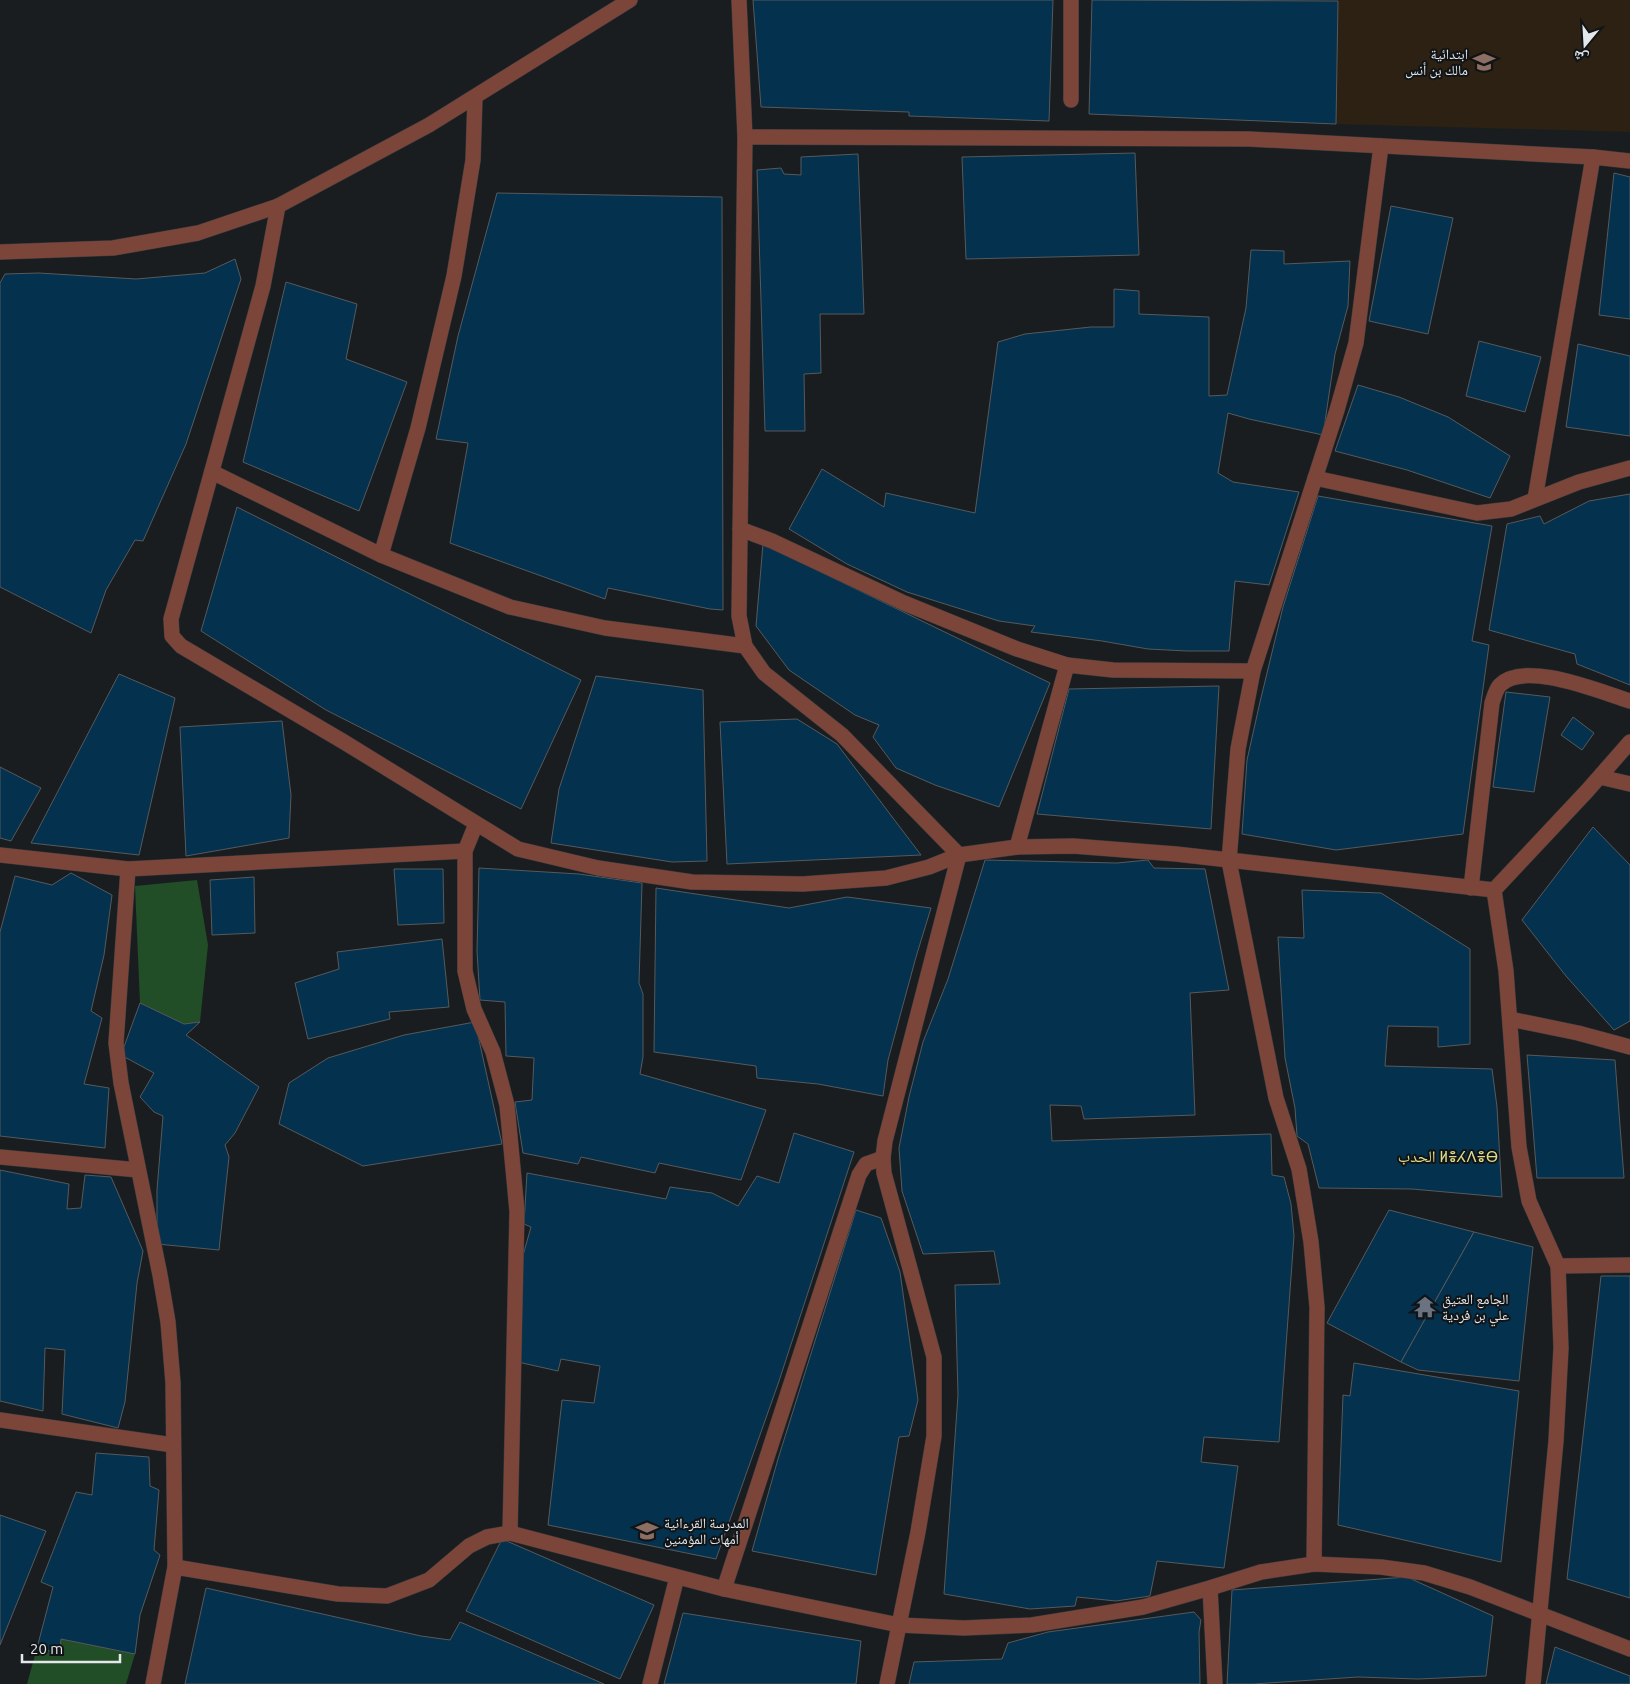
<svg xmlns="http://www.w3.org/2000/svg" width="1630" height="1684" viewBox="0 0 1630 1684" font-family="Ubuntu,'Noto Naskh Arabic','Noto Sans Tifinagh',sans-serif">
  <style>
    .education { fill: #2c2113 }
    .green { fill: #214e26 }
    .building { fill: #04314e; stroke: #555a5d }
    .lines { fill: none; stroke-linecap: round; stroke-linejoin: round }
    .street-casing { stroke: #36393c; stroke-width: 16 }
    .street { stroke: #7c453a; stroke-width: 15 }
    .labels { text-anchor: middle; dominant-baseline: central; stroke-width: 4; stroke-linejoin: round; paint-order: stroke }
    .poi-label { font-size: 14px; fill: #e5e8ea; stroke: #101416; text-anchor: start }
    .quarter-label { font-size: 16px; fill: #dddc8d; stroke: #101416 }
  </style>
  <rect width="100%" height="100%" fill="#191d20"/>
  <polygon class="education" points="1338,0 1630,0 1630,132 1336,124"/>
  <g class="green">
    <polygon points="197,880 208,945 200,1022 184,1024 140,1003 135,886"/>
    <polygon points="61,1639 135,1654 126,1684 27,1684 37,1648 59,1653"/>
  </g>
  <g class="building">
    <polygon points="753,0 1053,0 1049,121 909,116 909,112 761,107"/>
    <polygon points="1092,0 1338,1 1336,124 1089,114"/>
    <polygon points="1135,153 1139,255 966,259 962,157"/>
    <polygon points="858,154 864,314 820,314 821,373 804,374 805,431 765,431 757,170 781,168 784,174 801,175 801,157"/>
    <polygon points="1614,173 1630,177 1630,319 1599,315"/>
    <polygon points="497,193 722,197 723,610 710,609 608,588 605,599 450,543 468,443 436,439 458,336"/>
    <polygon points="1391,206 1453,218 1428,334 1369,321"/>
    <polygon points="1251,250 1284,251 1284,264 1350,261 1348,306 1335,354 1323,435 1249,419 1228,413 1218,473 1233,482 1299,492 1269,585 1235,581 1229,651 1187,651 1148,649 1102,641 1031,632 1035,626 999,621 907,592 847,564 789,529 822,469 884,507 886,493 975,513 998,342 1025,334 1091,327 1114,327 1114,289 1139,291 1139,314 1209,317 1209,396 1227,395 1246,308"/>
    <polygon points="235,259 241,279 186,444 143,541 135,540 106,590 91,633 0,587 0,283 5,274 39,273 136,279 205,273"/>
    <polygon points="286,282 357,304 346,359 407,382 359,511 243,462"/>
    <polygon points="1479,341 1541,357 1525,412 1466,396"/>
    <polygon points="1578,344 1630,356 1630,436 1566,427"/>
    <polygon points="1358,385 1399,397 1448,417 1510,456 1490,498 1407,470 1335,451"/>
    <polygon points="1630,494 1630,685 1577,664 1575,654 1489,630 1507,524 1540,516 1544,524 1589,501"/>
    <polygon points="1318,496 1492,526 1472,641 1489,645 1463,834 1336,850 1242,834 1247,760 1260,702 1283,607"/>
    <polygon points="237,507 581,680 521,809 326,710 201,631"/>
    <polygon points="763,544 1050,683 999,807 935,785 896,768 873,737 879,725 855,715 789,670 756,626"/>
    <polygon points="119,674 175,698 139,855 31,843"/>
    <polygon points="596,676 703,690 707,861 672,862 551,843 559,789"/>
    <polygon points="1219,686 1211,829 1037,814 1069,689"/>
    <polygon points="1506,692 1550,697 1534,792 1493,787"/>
    <polygon points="1573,717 1594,733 1582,750 1561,735"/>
    <polygon points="797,719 837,744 921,855 727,864 720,722"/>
    <polygon points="282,721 291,795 289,838 186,856 180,727"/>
    <polygon points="0,767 41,788 11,841 0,838"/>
    <polygon points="1593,827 1630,865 1630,1021 1614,1030 1566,976 1522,920"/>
    <polygon points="985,860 1117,863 1148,860 1154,868 1205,869 1229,990 1190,993 1195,1115 1084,1119 1081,1106 1050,1105 1052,1141 1271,1134 1272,1175 1284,1177 1291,1204 1294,1236 1279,1442 1204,1437 1201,1462 1238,1466 1224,1568 1157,1561 1150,1596 1116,1601 1077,1597 1075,1606 1030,1609 944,1594 958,1395 955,1285 1000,1284 994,1251 923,1254 902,1191 899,1148 909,1097 923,1042 948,979"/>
    <polygon points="479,868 579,874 642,883 639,983 643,994 643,1057 640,1074 766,1110 741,1180 659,1163 655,1173 581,1157 578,1164 523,1153 515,1102 532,1100 534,1058 506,1056 505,1002 480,1000 477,951"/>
    <polygon points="394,869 443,869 444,923 398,925"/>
    <polygon points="71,873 112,895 104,955 91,1011 102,1018 84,1084 109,1088 105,1148 0,1136 0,932 15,876 52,885"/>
    <polygon points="254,877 255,933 212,935 210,880"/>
    <polygon points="656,888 789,908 847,897 931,908 916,957 888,1060 883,1096 818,1084 757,1078 756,1066 654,1052"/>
    <polygon points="1302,890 1381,893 1470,949 1470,1044 1438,1047 1438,1027 1388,1026 1385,1066 1492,1069 1497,1107 1502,1197 1412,1189 1319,1188 1308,1144 1297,1136 1295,1108 1285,1058 1278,937 1304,938"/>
    <polygon points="442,939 449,1007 389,1012 390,1019 308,1039 295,983 339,969 337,952"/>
    <polygon points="140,1003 184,1024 200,1022 186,1035 259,1087 235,1133 225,1145 229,1157 219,1250 157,1244 157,1190 163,1116 154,1112 140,1097 154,1073 121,1055"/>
    <polygon points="475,1022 502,1144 363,1166 279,1124 289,1083 328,1058 404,1035"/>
    <polygon points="1527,1055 1615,1060 1624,1178 1537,1178"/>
    <polygon points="794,1133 854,1152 778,1384 716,1559 548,1525 562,1400 594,1403 600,1366 561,1359 558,1371 518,1362 522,1259 531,1227 524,1224 527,1173 666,1199 670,1187 712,1193 738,1206 757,1176 779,1183"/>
    <polygon points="0,1170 69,1184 67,1209 81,1208 85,1175 111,1177 143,1251 137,1283 125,1402 118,1428 62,1414 65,1350 45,1348 43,1411 0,1401"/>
    <polygon points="856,1210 881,1218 900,1272 918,1400 909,1436 899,1437 876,1575 752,1551 778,1459"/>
    <polygon points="1389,1210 1474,1232 1401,1362 1327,1323"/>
    <polygon points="1474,1232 1533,1247 1519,1381 1418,1370 1401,1362"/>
    <polygon points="1601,1276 1630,1276 1630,1598 1567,1579"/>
    <polygon points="1354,1363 1519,1391 1501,1562 1338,1525 1343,1395 1350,1396"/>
    <polygon points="96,1453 149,1457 150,1486 159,1490 154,1550 160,1555 140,1615 135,1654 61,1639 59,1653 37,1648 53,1587 41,1582 76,1492 92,1495"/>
    <polygon points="0,1515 46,1531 0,1645"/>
    <polygon points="502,1539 654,1605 620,1679 466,1611"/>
    <polygon points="1407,1577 1493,1616 1486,1676 1418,1679 1358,1677 1253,1684 1227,1684 1232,1590"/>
    <polygon points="206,1588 421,1636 450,1640 460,1622 604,1684 185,1684"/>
    <polygon points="1194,1612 1201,1620 1199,1632 1200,1684 909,1684 914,1662 1002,1659 1008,1643 1048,1632"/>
    <polygon points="683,1613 861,1641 856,1684 664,1684"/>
    <polygon points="1555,1647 1630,1676 1630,1684 1546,1684"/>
  </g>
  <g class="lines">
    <g class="street-casing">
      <g id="street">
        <polyline points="739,0 745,137 739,616 745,646 764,673 842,735 959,855 885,1141 883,1158 884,1173 934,1357 934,1436 918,1532 887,1684"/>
        <polyline points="1071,0 1071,100"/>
        <polyline points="745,137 1249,139 1593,157 1630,161"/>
        <polyline points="278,206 263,286 171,619 172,636 181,646 344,742 518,849 598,868 692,882 803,884 886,878 929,867 959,855 1017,847 1073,846 1176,854 1494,890 1587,791 1630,742"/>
        <polyline points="0,252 113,248 198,233 278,206 429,125 630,0"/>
        <polyline points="212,472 381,555 510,607 605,628 745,646"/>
        <polyline points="1315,478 1477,513 1511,509 1579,482 1630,468"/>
        <polyline points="1535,499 1593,157"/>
        <polyline points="740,529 772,541 904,603 1017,649 1067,665 1113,670 1253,671"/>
        <polyline points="381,555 418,428 454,276 473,160 475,97"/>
        <polyline points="1600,777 1630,784"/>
        <polyline points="476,824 465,851 465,971 474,1009 493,1052 507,1105 517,1211 510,1533 724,1589 899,1625 964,1628 1032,1625 1143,1607 1210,1588 1261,1572 1314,1564 1381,1567 1424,1573 1470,1587 1630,1649"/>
        <polyline points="1017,847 1067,665"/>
        <polyline points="0,855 128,869 465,851"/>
        <polyline points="128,869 116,1043 121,1083 160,1275 168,1322 173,1383 175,1567 153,1684"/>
        <path d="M1471 888 1492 703C1494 697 1496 689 1500 685 1525 660 1600 692 1630 701"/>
        <polyline points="1494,890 1506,971 1519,1147 1529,1201 1558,1266 1561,1348 1556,1441 1533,1684"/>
        <polyline points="1510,1019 1578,1033 1630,1047"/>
        <polyline points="0,1157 138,1170"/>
        <polyline points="1558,1266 1630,1265"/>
        <polyline points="0,1420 173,1445"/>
        <polyline points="1314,1564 1317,1307 1311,1242 1299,1169 1276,1098 1229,861 1238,749 1253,671 1337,410 1356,343 1381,146"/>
        <polyline points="175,1567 338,1594 387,1596 429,1580 469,1546 487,1537 510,1533"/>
        <polyline points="1210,1588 1215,1684"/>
        <polyline points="724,1589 859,1175 866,1164 883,1158"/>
        <polyline points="650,1684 677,1577"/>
      </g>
    </g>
    <use href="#street" class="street"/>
  </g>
  <defs>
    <g id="school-bare" transform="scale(1.725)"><path d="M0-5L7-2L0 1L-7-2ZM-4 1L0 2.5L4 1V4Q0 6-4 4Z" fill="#8d6e63" stroke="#101416" stroke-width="2.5" paint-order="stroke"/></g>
    <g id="temple-bare" transform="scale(1.725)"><path d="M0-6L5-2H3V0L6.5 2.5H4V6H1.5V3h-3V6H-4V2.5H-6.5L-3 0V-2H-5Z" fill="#6b7280" stroke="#101416" stroke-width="2.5" paint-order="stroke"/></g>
  </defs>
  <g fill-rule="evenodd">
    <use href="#school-bare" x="1484" y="62"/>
    <use href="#temple-bare" x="1425" y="1307"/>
    <use href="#school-bare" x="647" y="1531"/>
  </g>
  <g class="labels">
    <g class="poi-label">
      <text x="1468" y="54" text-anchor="end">ابتدائية<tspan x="1468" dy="16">مالك بن أنس</tspan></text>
      <text x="1442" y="1299">الجامع العتيق<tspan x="1442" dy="16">علي بن فردية</tspan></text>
      <text x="664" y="1523">المدرسة القرءانية<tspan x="664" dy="16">أمهات المؤمنين</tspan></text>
    </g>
    <g class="quarter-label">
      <text x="1448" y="1156">الحدب ⵍⴻⵃⴷⴻⴱ</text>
    </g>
  </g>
  <g transform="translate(1585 45) rotate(198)" stroke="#101416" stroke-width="4" paint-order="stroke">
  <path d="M0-4L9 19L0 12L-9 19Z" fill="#e5e8ea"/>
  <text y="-8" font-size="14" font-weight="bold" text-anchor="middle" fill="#e5e8ea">ش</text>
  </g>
  <path d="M22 1654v8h98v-8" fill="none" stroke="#e5e8ea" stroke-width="2.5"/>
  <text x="30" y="1654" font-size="15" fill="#e5e8ea" stroke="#101416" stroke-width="4" paint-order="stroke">20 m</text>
</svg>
